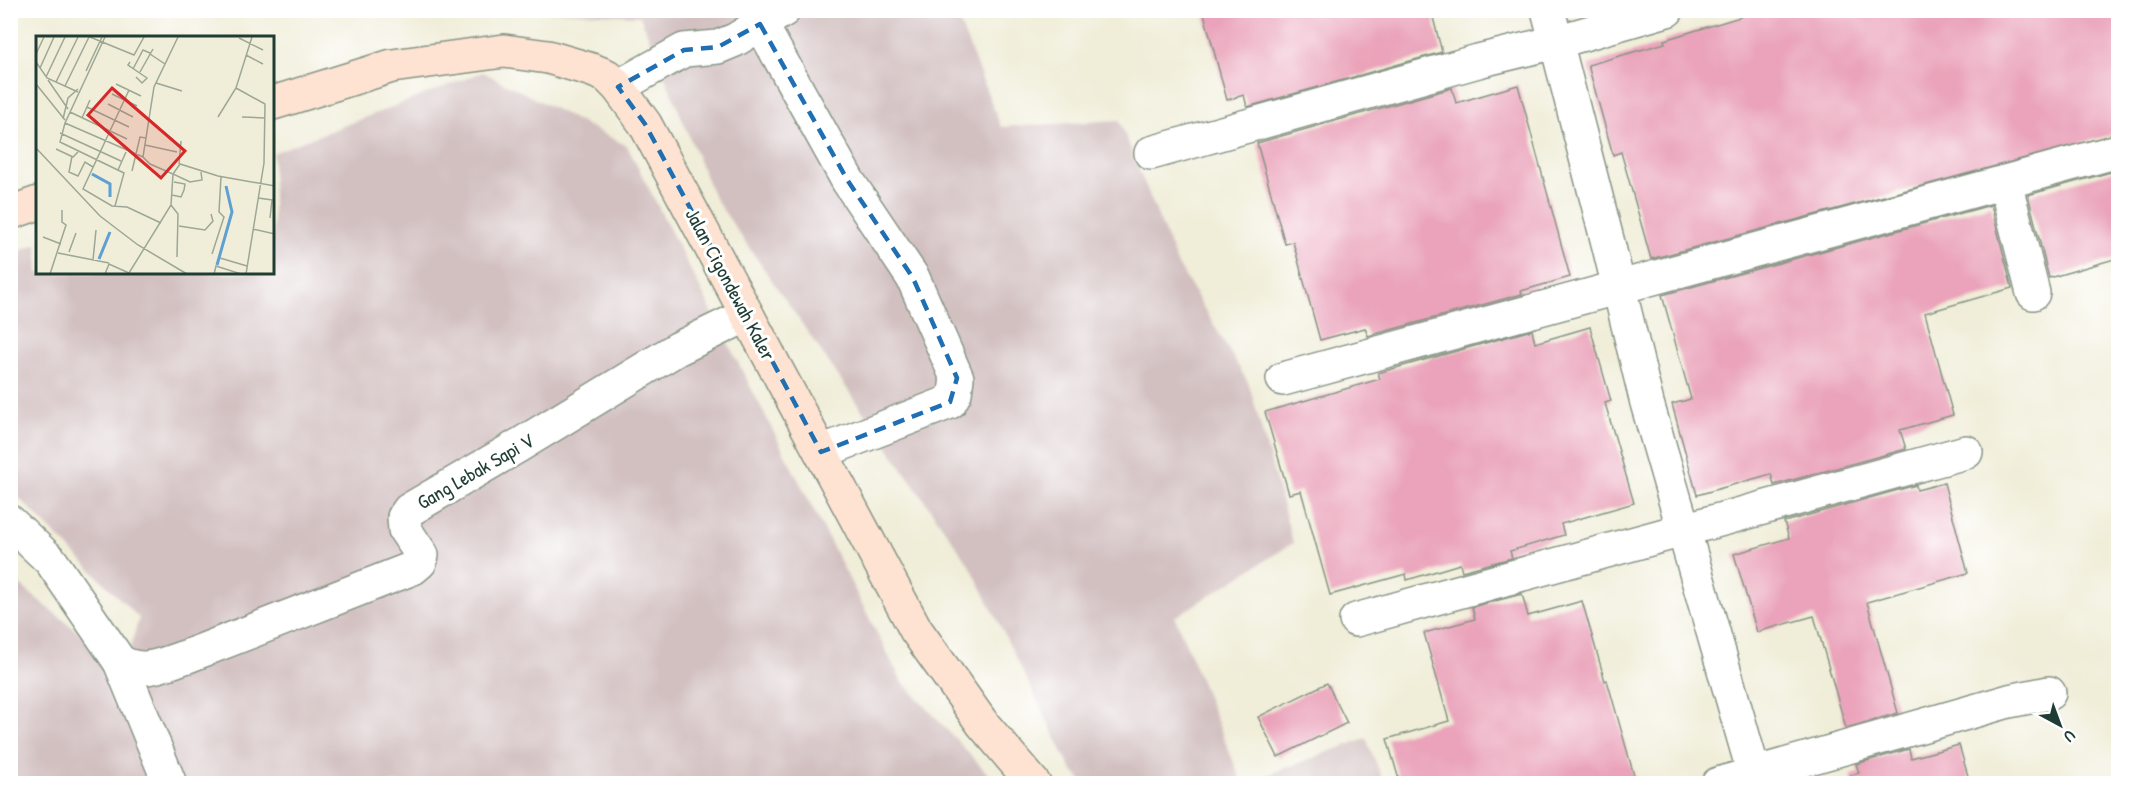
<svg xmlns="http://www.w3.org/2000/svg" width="2129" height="794" viewBox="0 0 2129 794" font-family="'Patrick Hand',sans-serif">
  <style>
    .industrial { fill: #d2bfc0 }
    .building { fill: #eaa3ba }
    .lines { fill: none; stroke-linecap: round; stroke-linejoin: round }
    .street-casing { stroke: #889586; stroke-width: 36 }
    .secondary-casing { stroke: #889586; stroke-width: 36 }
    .street { stroke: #fff; stroke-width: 33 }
    .secondary { stroke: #fee3d2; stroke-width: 33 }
    .marked { fill: none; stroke: #1f6fb2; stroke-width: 4.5; stroke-dasharray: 12 8; stroke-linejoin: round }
    .labels { text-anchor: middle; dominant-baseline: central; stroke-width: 6; stroke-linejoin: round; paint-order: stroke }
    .street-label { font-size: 20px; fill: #1f3d34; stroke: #fff }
    .inset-river { fill: none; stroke: #5fa0d2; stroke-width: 3 }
    .inset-road { fill: none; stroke: #9ca796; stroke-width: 1.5 }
    .view { fill: #d62828; fill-opacity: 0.15; stroke: #d62828; stroke-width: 3 }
    .inset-edge { fill: none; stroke: #1f3d34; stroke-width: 3 }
  </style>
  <rect width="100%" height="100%" fill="#fff"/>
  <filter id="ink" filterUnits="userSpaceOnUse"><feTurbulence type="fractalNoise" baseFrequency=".0167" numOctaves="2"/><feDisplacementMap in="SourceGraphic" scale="12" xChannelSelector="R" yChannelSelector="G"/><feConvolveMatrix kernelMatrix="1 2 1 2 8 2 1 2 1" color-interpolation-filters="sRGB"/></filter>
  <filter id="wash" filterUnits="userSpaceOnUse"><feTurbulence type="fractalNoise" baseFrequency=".008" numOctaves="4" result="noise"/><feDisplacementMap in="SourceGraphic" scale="24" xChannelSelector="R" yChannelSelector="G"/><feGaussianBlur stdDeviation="1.35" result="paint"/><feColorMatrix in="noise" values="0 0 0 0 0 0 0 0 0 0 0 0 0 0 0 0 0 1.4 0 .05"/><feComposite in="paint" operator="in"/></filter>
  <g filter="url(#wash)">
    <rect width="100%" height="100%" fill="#f0edd8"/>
    <g class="industrial">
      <polygon points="541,11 955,11 1001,127 1119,120 1177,263 1249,384 1293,543 1175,617 1242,783 1084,783 1071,769 972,569 714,197 640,16"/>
      <polygon points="483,72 627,146 901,680 996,783 11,783 10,577 124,669 139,618 11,490 11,255 37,244 38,273 273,273 273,153"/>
      <polygon points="1366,738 1384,783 1245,783"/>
    </g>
    <g id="blocks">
      <g class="building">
        <polygon points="1203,10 1431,10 1442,52 1247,107 1244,95 1227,100"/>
        <polygon points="1763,10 2118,10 2118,133 1651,259 1621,152 1613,155 1588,65 1665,43 1664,40"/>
        <polygon points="1518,85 1570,277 1521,291 1522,294 1368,336 1365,328 1320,340 1293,242 1285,244 1257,143 1452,88 1456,103"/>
        <polygon points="2118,170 2118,258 2049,278 2028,195"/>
        <polygon points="1991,205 2012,288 1925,313 1953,415 1900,430 1906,449 1774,485 1771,474 1697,495 1672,404 1691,399 1662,295"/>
        <polygon points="1590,327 1611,401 1605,403 1634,503 1561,524 1564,535 1510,551 1512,558 1462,571 1460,564 1407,580 1406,574 1330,595 1301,491 1289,494 1265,412 1380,379 1378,373 1532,330 1535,343"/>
        <polygon points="1944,483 1968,573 1867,602 1898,713 1846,728 1814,616 1757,632 1734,554 1789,538 1784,522 1916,485 1917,490"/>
        <polygon points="1522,594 1528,616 1582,601 1605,681 1607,680 1635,779 1619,783 1400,783 1387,739 1449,721 1424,633 1475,619 1472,607"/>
        <polygon points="1327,683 1347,723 1278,757 1258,717"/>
        <polygon points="1959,745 1970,783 1852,783 1851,775 1859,773 1856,764 1909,749 1911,758"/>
      </g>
    </g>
  </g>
  <g filter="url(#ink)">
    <use href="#blocks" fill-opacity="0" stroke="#889586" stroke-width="1.5"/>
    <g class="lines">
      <g class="street-casing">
        <g id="street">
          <polyline points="753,10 848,181 913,278 957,378 955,393 950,402 821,452"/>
          <polyline points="1548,10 1609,247 1647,403 1757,784"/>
          <polyline points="618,87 684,50 718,47 735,40 784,10"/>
          <polyline points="1151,153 1478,61 1556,42 1667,10"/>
          <polyline points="2005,182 2033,293"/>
          <polyline points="1283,379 2118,151"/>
          <polyline points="10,522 51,561 120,662 170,784"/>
          <polyline points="1356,620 1966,452"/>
          <path d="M120 662C146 675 162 664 188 656L413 568 420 562 422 555 405 530 404 517 409 510 518 446 677 349 747 315"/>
          <polyline points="1718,784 2009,701 2049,693"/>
        </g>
      </g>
      <g class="secondary-casing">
        <g id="secondary">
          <polyline points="273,103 392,66 504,51 548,57 592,70 607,76 618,87 645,124 916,630 982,723 1034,784"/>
          <polyline points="10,213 38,203"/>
        </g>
      </g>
      <use href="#street" class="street"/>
      <use href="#secondary" class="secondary"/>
    </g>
  </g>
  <path class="marked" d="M760 24 848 181 913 278 957 378 950 402 821 452 645 124 618 87 684 50 718 47Z"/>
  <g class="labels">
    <g class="street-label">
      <text transform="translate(731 284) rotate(62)">Jalan Cigondewah Kaler</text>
      <text transform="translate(475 471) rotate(-30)">Gang Lebak Sapi V</text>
    </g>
  </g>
  <g transform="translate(36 36)">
    <rect width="238" height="238" fill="#f0edd8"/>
    <path class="inset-river" d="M56 138 74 148V161M63 223 74 196M181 229 196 176 190 150"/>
    <path class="inset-road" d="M54 1 98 19 108 1M69 1 29 87 24 106 88 137 79 170M203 2 227 14M0 18 8 1M114 18 129 28M210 19 227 28M0 26 11 42 42 56M94 26 92 29 111 42 106 47 100 41M4 32 18 1M97 33 107 14 114 17M50 35 66 1M104 36 117 13M10 41 29 1M12 44 32 73M20 46 42 1M120 47 146 55M0 48 29 84M80 48 105 60M29 50 53 1M200 52 229 68 228 127 210 238M93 54 47 153 76 170 91 171 125 187M76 58 101 70M72 68 97 81M51 71 93 91M34 76 91 103M182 81 200 52 216 1M206 81 229 82M46 82 54 64M27 83 32 62 42 53M29 87 107 121M24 97 85 125M109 109 141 116M0 112 64 180 102 209 151 238M20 113 37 121 42 116M36 120 33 136 42 140 49 126 57 131M143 128 145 105M82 134 90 116M96 135 104 101 110 102M165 136 166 144 154 146 137 138 144 128 182 140 239 150M136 159 145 161 148 154 149 148 138 146M222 162 236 164 234 182M135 169 142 178 141 221M143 190 169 194 177 185 175 178M217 193 239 198M7 201 25 208M33 216 40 197M22 217 73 227M176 218 188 181 183 176 185 141M184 222 211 230M57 224 60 194M14 238 30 189 26 186V174M69 238 73 228 93 237 135 169 137 138 114 128 107 121 118 51 142 1M178 238 180 230 205 238"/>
    <path class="view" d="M76 52 149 115 125 142 52 79Z"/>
    <rect width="238" height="238" class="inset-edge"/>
  </g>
  <rect width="2129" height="794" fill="none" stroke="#fff" stroke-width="36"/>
  <g transform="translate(2060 725) rotate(139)" stroke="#ffffff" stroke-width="4.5" paint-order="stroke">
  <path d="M0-4.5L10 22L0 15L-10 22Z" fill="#1f3d34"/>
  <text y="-9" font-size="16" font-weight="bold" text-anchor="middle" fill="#1f3d34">U</text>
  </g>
</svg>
